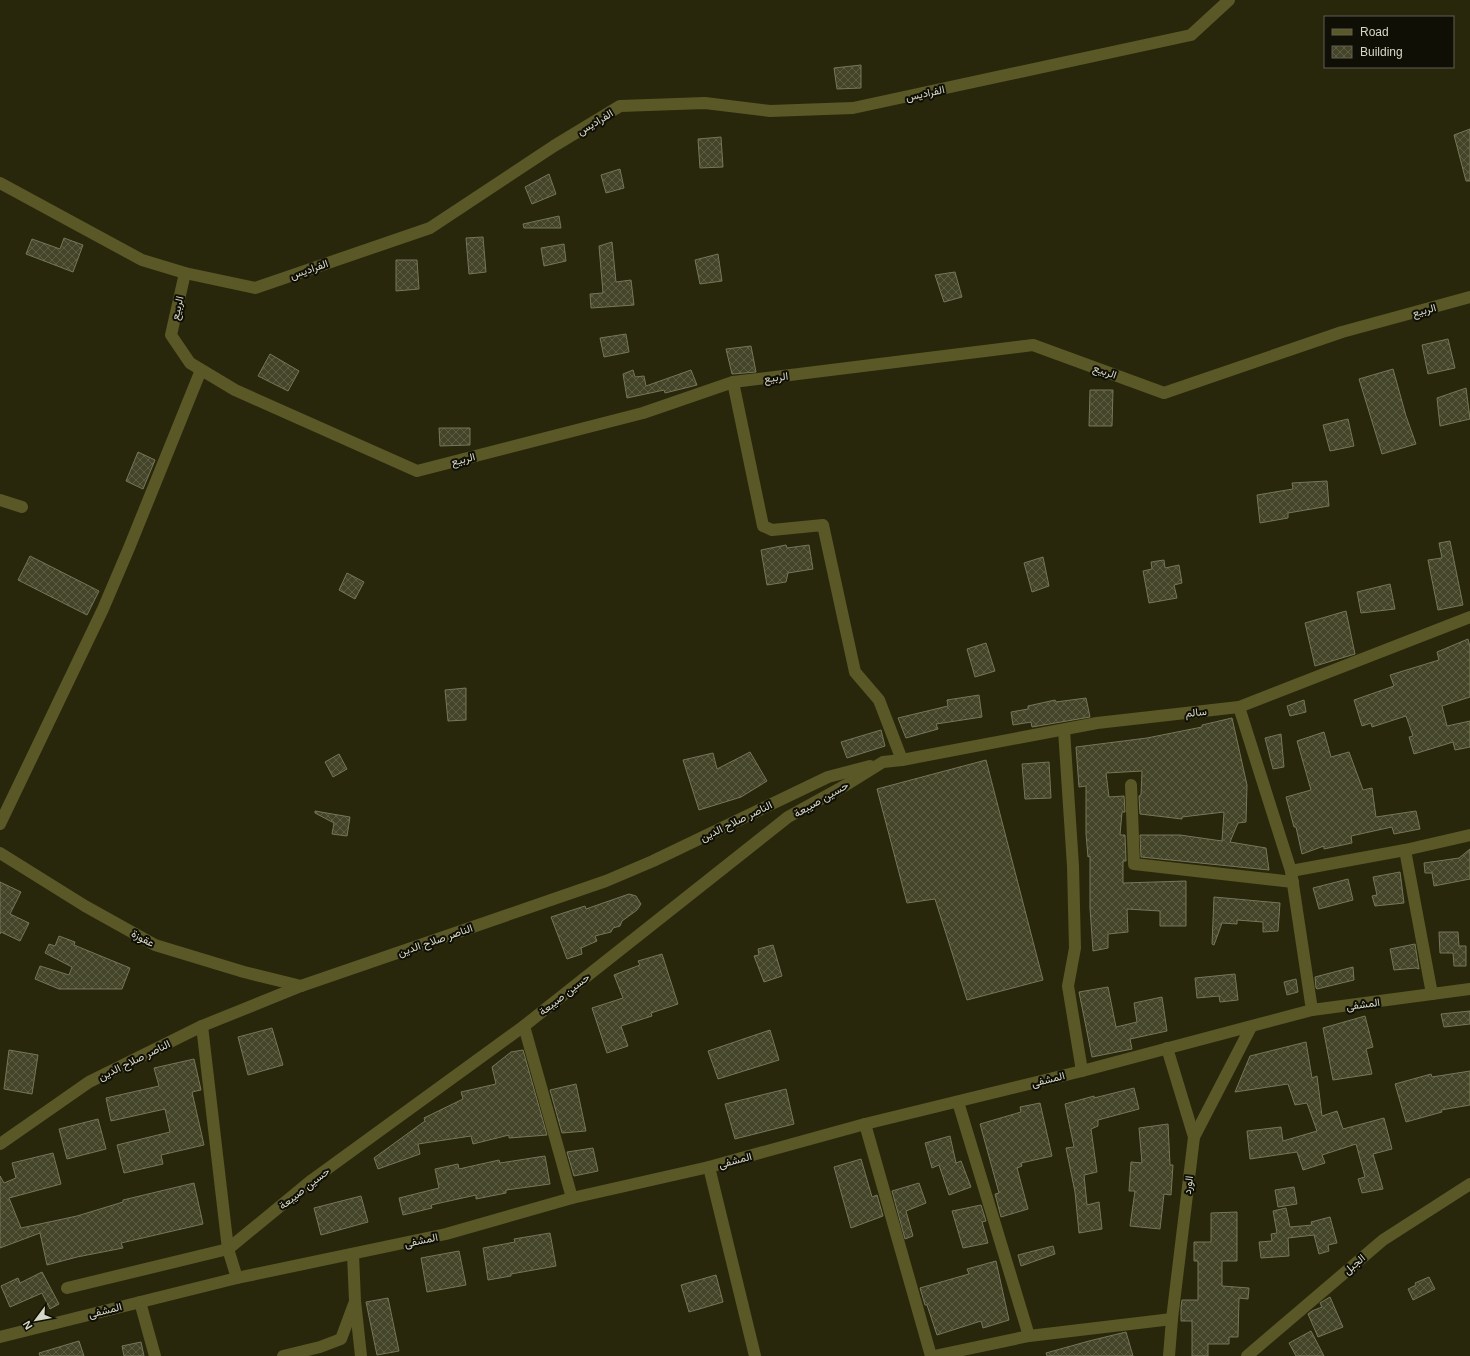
<svg xmlns="http://www.w3.org/2000/svg" width="1470" height="1356" viewBox="0 0 1470 1356" font-family="Helvetica,Vazirmatn,sans-serif">
  <style>
    .building { fill: url(#building-cross-hatch); stroke: #767658 }
    .lines { fill: none; stroke-linecap: round; stroke-linejoin: round }
    .minor { stroke: #5a5826; stroke-width: 12 }
    .labels { text-anchor: middle; dominant-baseline: central; stroke-width: 4; stroke-linejoin: round; paint-order: stroke }
    .street-label { font-size: 11px; fill: #d7d8c8; stroke: #0f0f05 }
  </style>
  <defs>
    <pattern id="building-cross-hatch" width="8" height="8" patternUnits="userSpaceOnUse"><rect width="8" height="8" fill="#444429"/><path d="M0 0l8 8M0 8l8-8" fill="none" stroke="#5e5e47"/></pattern>
  </defs>
  <rect width="100%" height="100%" fill="#28270c"/>
  <g class="building">
    <polygon points="861,65 861,88 837,89 834,68"/>
    <polygon points="1470,129 1470,181 1466,181 1454,135"/>
    <polygon points="721,137 723,167 700,168 698,139"/>
    <polygon points="620,169 624,188 606,193 601,175"/>
    <polygon points="549,174 556,194 532,204 525,187"/>
    <polygon points="559,216 561,228 524,228 523,224"/>
    <polygon points="483,237 486,272 469,274 466,238"/>
    <polygon points="64,238 83,245 73,272 26,254 32,239 60,249"/>
    <polygon points="612,242 616,282 631,280 634,305 591,308 590,294 603,293 599,246"/>
    <polygon points="564,244 566,261 544,266 541,248"/>
    <polygon points="718,254 722,281 700,284 695,260"/>
    <polygon points="396,260 417,260 419,289 396,291"/>
    <polygon points="955,272 962,297 944,302 935,275"/>
    <polygon points="626,334 629,352 604,357 600,338"/>
    <polygon points="1448,339 1455,368 1428,374 1422,345"/>
    <polygon points="751,346 756,372 732,374 726,349"/>
    <polygon points="270,354 299,371 288,391 258,376"/>
    <polygon points="1393,369 1406,416 1416,444 1382,454 1359,379"/>
    <polygon points="633,370 635,377 644,376 646,386 691,370 697,385 665,393 664,390 627,398 623,374"/>
    <polygon points="1466,388 1470,419 1440,426 1437,398"/>
    <polygon points="1090,390 1113,390 1112,426 1089,426"/>
    <polygon points="1348,419 1354,446 1330,451 1323,425"/>
    <polygon points="439,428 470,428 470,445 440,446"/>
    <polygon points="138,452 155,460 143,489 126,481"/>
    <polygon points="1327,481 1329,506 1288,513 1288,518 1260,523 1257,495 1293,489 1292,483"/>
    <polygon points="1450,541 1463,605 1438,610 1428,560 1442,558 1439,543"/>
    <polygon points="786,545 787,548 809,545 813,569 788,573 786,582 767,585 761,550"/>
    <polygon points="30,556 99,591 87,615 18,580"/>
    <polygon points="1043,557 1049,586 1032,592 1024,563"/>
    <polygon points="1164,560 1165,568 1179,565 1182,583 1174,585 1177,598 1149,603 1143,571 1152,569 1151,562"/>
    <polygon points="347,573 364,582 355,599 339,590"/>
    <polygon points="1390,584 1395,609 1361,613 1357,592"/>
    <polygon points="1346,611 1355,654 1315,666 1305,623"/>
    <polygon points="1468,639 1470,647 1470,697 1442,706 1447,726 1470,721 1470,747 1455,750 1453,742 1414,754 1409,737 1413,736 1406,716 1372,727 1371,723 1362,726 1354,700 1394,686 1390,675 1439,660 1437,652"/>
    <polygon points="986,643 995,671 975,677 967,649"/>
    <polygon points="466,688 466,720 448,721 445,690"/>
    <polygon points="979,695 982,717 936,724 938,729 906,738 898,718 948,706 947,700"/>
    <polygon points="1086,698 1090,717 1032,727 1031,722 1013,725 1011,712 1028,709 1028,706 1055,700 1056,702"/>
    <polygon points="1304,700 1306,712 1290,716 1287,706"/>
    <polygon points="1232,718 1247,785 1246,822 1238,823 1230,842 1266,848 1269,870 1141,857 1140,835 1180,835 1222,841 1224,812 1182,817 1182,819 1140,814 1139,796 1141,795 1142,771 1106,773 1109,797 1124,796 1125,812 1122,812 1120,835 1125,835 1126,861 1123,861 1123,883 1186,881 1186,926 1160,926 1160,911 1127,909 1128,932 1108,934 1108,948 1093,951 1090,908 1090,856 1088,857 1086,834 1086,786 1079,787 1076,747 1147,738 1202,727 1202,725"/>
    <polygon points="881,730 885,746 847,758 841,742"/>
    <polygon points="1324,732 1331,757 1349,752 1363,790 1372,788 1376,817 1416,811 1420,829 1394,834 1392,827 1351,836 1352,843 1324,849 1324,846 1302,854 1296,827 1294,827 1286,797 1311,790 1297,741"/>
    <polygon points="1281,734 1284,767 1273,769 1265,738"/>
    <polygon points="750,752 767,781 741,797 699,810 683,760 713,753 717,769"/>
    <polygon points="339,754 347,769 333,777 325,762"/>
    <polygon points="986,760 1043,980 967,1000 935,899 907,903 877,789"/>
    <polygon points="1049,762 1051,798 1025,799 1022,764"/>
    <polygon points="315,811 350,817 347,836 332,834 334,823 315,813"/>
    <polygon points="1470,849 1470,879 1434,886 1432,873 1425,873 1424,863 1459,858"/>
    <polygon points="1400,872 1404,903 1375,906 1372,896 1377,895 1373,877"/>
    <polygon points="1348,879 1353,900 1319,909 1313,888"/>
    <polygon points="0,882 21,892 10,914 29,923 20,941 1,932 0,934"/>
    <polygon points="629,894 636,896 641,904 637,910 622,921 620,926 613,928 611,932 595,936 597,941 581,948 582,954 567,959 551,917 585,906 586,909"/>
    <polygon points="1214,897 1280,903 1278,931 1263,932 1263,922 1237,920 1237,924 1222,923 1214,945 1212,944"/>
    <polygon points="1439,932 1458,932 1459,946 1466,946 1466,966 1454,966 1453,953 1440,953"/>
    <polygon points="59,936 75,942 74,945 130,968 122,989 59,989 35,979 40,966 69,975 72,967 45,953 49,944 55,946"/>
    <polygon points="1415,944 1419,969 1416,968 1394,970 1390,949"/>
    <polygon points="773,945 782,976 764,982 754,956 759,955 758,949"/>
    <polygon points="662,954 678,1004 651,1013 652,1016 621,1026 628,1046 607,1053 592,1008 623,998 614,975 640,965 638,961"/>
    <polygon points="1353,967 1354,980 1317,989 1316,988 1315,977"/>
    <polygon points="1235,974 1238,1000 1220,1002 1219,996 1197,998 1195,978"/>
    <polygon points="1296,979 1298,992 1287,995 1284,982"/>
    <polygon points="1108,987 1116,1027 1137,1022 1134,1003 1162,997 1167,1031 1130,1039 1132,1049 1092,1057 1079,992"/>
    <polygon points="1470,1011 1470,1024 1444,1027 1441,1014"/>
    <polygon points="1365,1016 1373,1047 1366,1049 1372,1074 1333,1080 1323,1028"/>
    <polygon points="272,1028 283,1065 248,1075 238,1037"/>
    <polygon points="770,1030 779,1060 718,1079 708,1051"/>
    <polygon points="1306,1042 1312,1078 1317,1076 1322,1116 1337,1111 1343,1129 1384,1118 1392,1149 1373,1154 1383,1189 1362,1193 1358,1179 1365,1177 1356,1144 1322,1155 1325,1163 1303,1170 1297,1152 1250,1159 1247,1131 1281,1127 1283,1141 1317,1131 1307,1103 1295,1105 1288,1084 1235,1092 1250,1056"/>
    <polygon points="9,1050 38,1055 32,1094 4,1089"/>
    <polygon points="523,1050 547,1135 509,1138 509,1135 473,1144 471,1136 418,1144 420,1154 378,1169 374,1158 425,1121 424,1118 463,1099 461,1092 496,1084 492,1067 511,1052"/>
    <polygon points="194,1059 201,1090 192,1092 204,1145 161,1155 163,1164 124,1173 117,1145 170,1132 165,1109 111,1121 106,1098 159,1086 154,1068"/>
    <polygon points="1470,1071 1470,1105 1441,1110 1442,1112 1406,1122 1395,1084 1431,1074 1432,1077"/>
    <polygon points="576,1084 586,1131 562,1133 550,1090"/>
    <polygon points="1134,1088 1139,1109 1098,1120 1098,1126 1091,1129 1097,1172 1084,1175 1087,1205 1099,1202 1102,1229 1079,1233 1075,1192 1066,1148 1074,1147 1065,1104 1094,1096 1094,1098"/>
    <polygon points="786,1089 794,1124 735,1139 725,1104"/>
    <polygon points="1040,1103 1052,1156 1021,1163 1022,1166 1017,1168 1028,1209 1001,1217 995,1194 999,1193 980,1124 1021,1112 1020,1107"/>
    <polygon points="98,1119 106,1149 67,1159 59,1129"/>
    <polygon points="1168,1124 1170,1165 1173,1165 1171,1195 1164,1194 1160,1229 1130,1226 1135,1191 1129,1191 1131,1162 1142,1163 1139,1128"/>
    <polygon points="950,1136 956,1163 961,1161 971,1187 949,1195 939,1165 932,1168 925,1143"/>
    <polygon points="593,1148 598,1171 574,1176 567,1152"/>
    <polygon points="53,1153 61,1184 9,1198 21,1228 77,1216 123,1202 123,1200 194,1183 203,1224 121,1243 123,1248 77,1257 47,1265 40,1233 0,1248 0,1176 4,1183 16,1178 12,1163"/>
    <polygon points="545,1156 550,1184 506,1190 506,1193 476,1199 476,1195 431,1205 432,1208 403,1215 399,1198 439,1188 435,1169 458,1164 459,1169 499,1160 500,1163"/>
    <polygon points="861,1159 872,1197 877,1195 883,1216 851,1228 834,1167"/>
    <polygon points="919,1183 926,1203 906,1211 913,1236 905,1239 892,1191"/>
    <polygon points="1294,1187 1297,1204 1278,1207 1275,1190"/>
    <polygon points="361,1196 368,1222 321,1235 314,1208"/>
    <polygon points="981,1205 986,1221 982,1222 988,1243 963,1248 952,1211"/>
    <polygon points="1286,1208 1290,1227 1312,1225 1311,1222 1330,1217 1337,1243 1328,1245 1329,1251 1319,1254 1314,1235 1288,1238 1289,1256 1261,1258 1259,1242 1272,1241 1271,1234 1277,1233 1273,1211"/>
    <polygon points="1237,1212 1237,1261 1222,1261 1222,1286 1249,1288 1248,1299 1239,1298 1238,1337 1229,1337 1229,1344 1208,1344 1208,1356 1192,1356 1192,1321 1181,1321 1181,1307 1182,1300 1198,1300 1198,1261 1194,1261 1194,1242 1211,1242 1211,1213"/>
    <polygon points="550,1233 556,1266 511,1274 511,1276 488,1280 483,1248 515,1242 514,1239"/>
    <polygon points="1053,1246 1055,1254 1021,1266 1018,1255"/>
    <polygon points="459,1251 466,1285 427,1292 421,1258"/>
    <polygon points="996,1261 1009,1320 983,1328 981,1321 937,1335 927,1305 925,1305 920,1288 969,1274 967,1269"/>
    <polygon points="42,1272 59,1304 50,1309 42,1293 10,1307 1,1286 18,1278 20,1283"/>
    <polygon points="716,1275 723,1302 689,1312 681,1285"/>
    <polygon points="1429,1277 1435,1289 1413,1300 1408,1289 1416,1285 1415,1283"/>
    <polygon points="1330,1297 1343,1327 1318,1337 1308,1314 1312,1311 1322,1307 1320,1303"/>
    <polygon points="388,1298 399,1351 377,1355 366,1302"/>
    <polygon points="1311,1331 1324,1356 1296,1356 1289,1343"/>
    <polygon points="1126,1332 1133,1356 1047,1356 1046,1353 1089,1341"/>
    <polygon points="79,1341 84,1356 40,1356 39,1353"/>
    <polygon points="141,1342 144,1356 124,1356 122,1346"/>
  </g>
  <g class="lines">
    <g class="minor">
      <polyline points="0,183 142,260 185,273 255,288 430,228 554,146 620,106 705,103 770,111 853,108 1191,35 1229,0"/>
      <polyline points="185,273 171,335 190,363 235,390 417,471 643,413 733,382 1033,345 1164,393 1342,332 1470,297"/>
      <polyline points="733,382 763,526 772,530 823,525 855,672 879,700 902,760"/>
      <polyline points="0,500 22,507"/>
      <polyline points="1239,707 1291,871 1312,1010"/>
      <polyline points="1064,730 1073,866 1075,948 1068,986 1082,1071"/>
      <polyline points="1131,785 1134,864 1293,882"/>
      <polyline points="0,824 103,609 129,548 201,370"/>
      <polyline points="1405,850 1432,994"/>
      <polyline points="0,853 85,906 155,945 244,972 301,986"/>
      <polyline points="1291,871 1405,850 1470,835"/>
      <polyline points="202,1026 228,1249 237,1278"/>
      <polyline points="524,1026 572,1198"/>
      <polyline points="1167,1048 1194,1137"/>
      <polyline points="958,1102 1029,1336"/>
      <polyline points="865,1124 931,1356"/>
      <polyline points="0,1144 89,1082 202,1026 301,986 606,881 653,861 828,777 870,766"/>
      <polyline points="709,1167 755,1356"/>
      <polyline points="353,1254 355,1301 361,1356"/>
      <polyline points="67,1288 228,1249 312,1180 524,1026 788,817 846,785 883,762 902,760 1097,723 1239,707 1470,617"/>
      <polyline points="140,1302 155,1356"/>
      <polyline points="0,1337 237,1278 446,1234 572,1198 709,1167 865,1124 1082,1071 1312,1010 1470,989"/>
      <polyline points="283,1356 320,1347 341,1339 354,1304"/>
      <polyline points="934,1356 1029,1336 1172,1319"/>
      <polyline points="1169,1356 1172,1319 1194,1137 1251,1027"/>
      <polyline points="1247,1356 1383,1240 1470,1184"/>
    </g>
  </g>
  <g class="labels">
    <g class="street-label">
      <text transform="translate(925 93) rotate(-12)">الفراديس</text>
      <text transform="translate(595 122) rotate(-31)">الفراديس</text>
      <text transform="translate(309 269) rotate(-19)">الفراديس</text>
      <text transform="translate(177 308) rotate(-77)">الربيع</text>
      <text transform="translate(1424 310) rotate(-15)">الربيع</text>
      <text transform="translate(1105 371) rotate(20)">الربيع</text>
      <text transform="translate(776 377) rotate(-7)">الربيع</text>
      <text transform="translate(463 459) rotate(-14)">الربيع</text>
      <text transform="translate(1196 712) rotate(-6)">سالم</text>
      <text transform="translate(821 799) rotate(-30)">حسين صيبعة</text>
      <text transform="translate(736 821) rotate(-26)">الناصر صلاح الدين</text>
      <text transform="translate(143 938) rotate(28)">عقوزة</text>
      <text transform="translate(435 940) rotate(-19)">الناصر صلاح الدين</text>
      <text transform="translate(564 994) rotate(-38)">حسين صيبعة</text>
      <text transform="translate(1363 1004) rotate(-8)">المشفى</text>
      <text transform="translate(134 1060) rotate(-26)">الناصر صلاح الدين</text>
      <text transform="translate(1048 1079) rotate(-14)">المشفى</text>
      <text transform="translate(735 1160) rotate(-15)">المشفى</text>
      <text transform="translate(1188 1185) rotate(-83)">الورد</text>
      <text transform="translate(304 1188) rotate(-38)">حسين صيبعة</text>
      <text transform="translate(421 1240) rotate(-12)">المشفى</text>
      <text transform="translate(1354 1264) rotate(-40)">الجبل</text>
      <text transform="translate(105 1310) rotate(-14)">المشفى</text>
    </g>
  </g>
  <rect x="1324" y="16" width="130" height="52" fill="#0f0f05" stroke="#5f5f53"/>
  <rect x="1332" y="29" width="20" height="6" fill="#5a5826" stroke="#5f5f53"/>
  <text x="1360" y="36" font-size="12" fill="#d7d8c8">Road</text>
  <rect x="1332" y="46" width="20" height="12" fill="url(#building-cross-hatch)" stroke="#5f5f53"/>
  <text x="1360" y="56" font-size="12" fill="#d7d8c8">Building</text>
  <g transform="translate(36 1320) rotate(238)" stroke="#0f0f05" stroke-width="3" paint-order="stroke">
  <path d="M0-3L7 15L0 10L-7 15Z" fill="#d7d8c8"/>
  <text y="-6" font-size="11" font-weight="bold" text-anchor="middle" fill="#d7d8c8">N</text>
  </g>
</svg>
